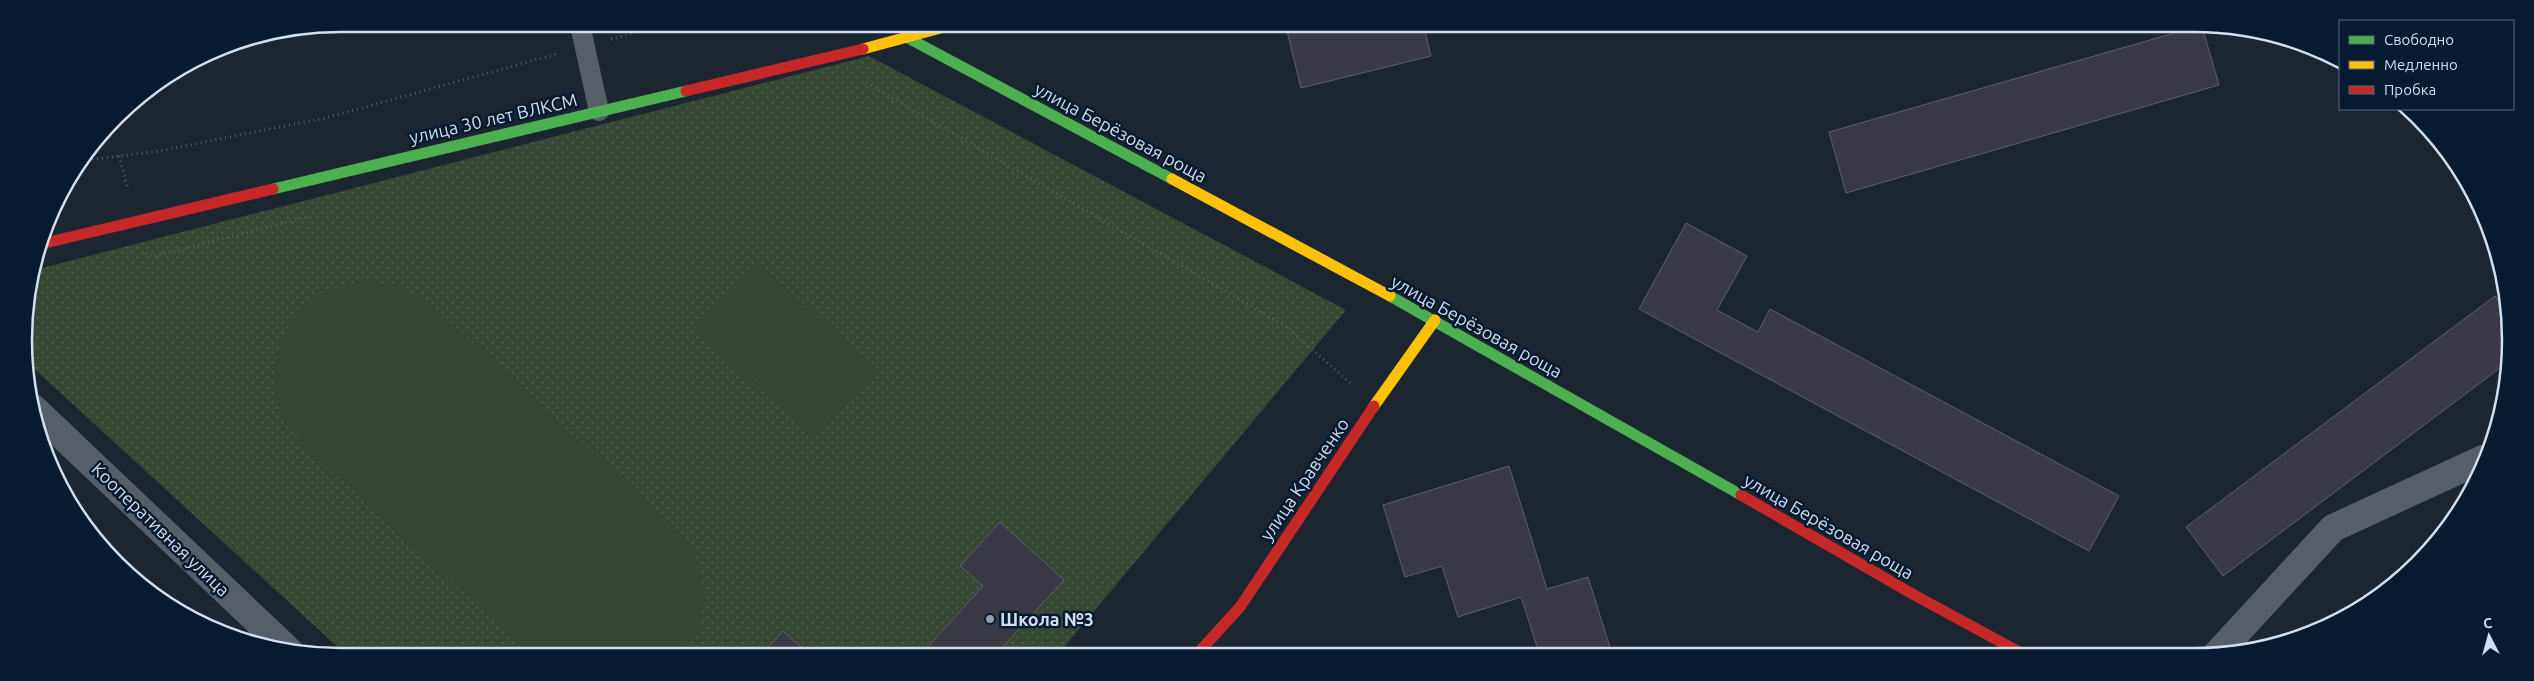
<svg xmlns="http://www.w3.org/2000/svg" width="2534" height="681" viewBox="0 0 2534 681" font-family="Ubuntu,sans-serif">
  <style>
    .grass { fill: url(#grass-dots) }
    .pitch { fill: #364734 }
    .building { fill: #3a3a46; stroke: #5f5f6a }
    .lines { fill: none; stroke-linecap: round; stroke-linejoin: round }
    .path { stroke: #586068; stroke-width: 3; stroke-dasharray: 1 4; stroke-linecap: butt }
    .lane { stroke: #565f67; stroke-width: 20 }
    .street { stroke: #565f67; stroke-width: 28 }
    .fast { stroke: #4caf50; stroke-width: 11 }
    .slow { stroke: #ffc107; stroke-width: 11 }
    .jam { stroke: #c62828; stroke-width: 11 }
    .poi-dot { fill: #929eac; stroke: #071b30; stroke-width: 2 }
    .labels { text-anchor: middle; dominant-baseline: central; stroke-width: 5; stroke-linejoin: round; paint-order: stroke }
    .street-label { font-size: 18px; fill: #d2dfee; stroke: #071b30 }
    .poi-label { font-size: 18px; font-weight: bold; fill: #d2dfee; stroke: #071b30; text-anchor: start }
    .rim { fill: none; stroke: #d2dfee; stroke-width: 2.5 }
  </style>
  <defs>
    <pattern id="grass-dots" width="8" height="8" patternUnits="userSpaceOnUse" patternTransform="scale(1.25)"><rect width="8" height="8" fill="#364734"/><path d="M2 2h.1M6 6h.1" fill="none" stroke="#526152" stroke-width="1.8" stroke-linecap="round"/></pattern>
  </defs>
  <rect width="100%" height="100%" fill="#1b2631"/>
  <polygon class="grass" points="869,56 1346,310 1059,653 342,651 29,364 24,320 38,269"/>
  <g class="pitch">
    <polygon points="757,260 876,372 813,439 693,327"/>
    <path d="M365 281 399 286 434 307 674 527 696 557 704 594 700 625 684 652H528L305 447C298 437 287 426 282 416 263 372 283 309 328 290 339 285 353 284 365 281Z"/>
  </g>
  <g class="building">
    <polygon points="1286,27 1424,27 1431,56 1301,88"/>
    <polygon points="2185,30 2203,30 2219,85 1846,193 1829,132"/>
    <polygon points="1686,223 1747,256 1717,310 1758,332 1770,309 2119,496 2089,551 1639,309"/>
    <polygon points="2495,296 2504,307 2504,365 2223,576 2186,527"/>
    <polygon points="1509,466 1547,589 1588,577 1612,654 1539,653 1521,597 1458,617 1442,566 1405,577 1383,505"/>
    <polygon points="1000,522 1064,580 998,652 923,652 983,586 960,566"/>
    <polygon points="783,631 806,652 764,652"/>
  </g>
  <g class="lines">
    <g class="path">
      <polyline points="611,39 663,25"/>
      <polyline points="866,83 1287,327 1350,383"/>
      <polyline points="119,156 128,190"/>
      <polyline points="87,160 160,151 325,118 557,54"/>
      <polyline points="146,253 152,257 314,215"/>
    </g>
    <polyline class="lane" points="580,25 599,111"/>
    <g class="street">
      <polyline points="33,408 289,651"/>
      <polyline points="2216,655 2333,528 2483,459"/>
    </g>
    <g class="fast">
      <polyline points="908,38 1172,179"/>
      <polyline points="273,189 686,91"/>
      <polyline points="1390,296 1741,495"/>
    </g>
    <g class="slow">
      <polyline points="863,49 948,26"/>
      <polyline points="1172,179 1390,296"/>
      <polyline points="1374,406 1435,320"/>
    </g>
    <g class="jam">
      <polyline points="686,91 863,49"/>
      <polyline points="45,243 273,189"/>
      <polyline points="1741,495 1916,596 2023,654"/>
      <polyline points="1198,653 1240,607 1374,406"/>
    </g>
  </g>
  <circle class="poi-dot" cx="990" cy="619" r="5"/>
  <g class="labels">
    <g class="street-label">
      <text transform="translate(493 118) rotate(-13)">улица 30 лет ВЛКСМ</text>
      <text transform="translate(1121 132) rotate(28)">улица Берёзовая роща</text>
      <text transform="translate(1477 326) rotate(29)">улица Берёзовая роща</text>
      <text transform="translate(1304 479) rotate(-56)">улица Кравченко</text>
      <text transform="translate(1829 526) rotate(30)">улица Берёзовая роща</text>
      <text transform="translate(161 529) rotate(44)">Кооперативная улица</text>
    </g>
    <g class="poi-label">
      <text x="1000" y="619">Школа №3</text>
    </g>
  </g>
  <path d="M0 0H2534V681H0ZM340 32H2194A308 308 0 0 1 2502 340V340A308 308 0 0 1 2194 648H340A308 308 0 0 1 32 340V340A308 308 0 0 1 340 32Z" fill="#071b30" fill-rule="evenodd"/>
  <path class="rim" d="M340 32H2194A308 308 0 0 1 2502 340V340A308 308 0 0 1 2194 648H340A308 308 0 0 1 32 340V340A308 308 0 0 1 340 32Z"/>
  <rect x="2339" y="20" width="175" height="90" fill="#071b30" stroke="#58697c"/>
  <rect x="2349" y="36" width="25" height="8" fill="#4caf50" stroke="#58697c"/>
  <text x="2384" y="45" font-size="15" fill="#d2dfee">Свободно</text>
  <rect x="2349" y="61" width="25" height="8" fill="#ffc107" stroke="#58697c"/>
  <text x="2384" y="70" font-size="15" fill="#d2dfee">Медленно</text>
  <rect x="2349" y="86" width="25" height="8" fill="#c62828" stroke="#58697c"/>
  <text x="2384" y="95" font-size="15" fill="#d2dfee">Пробка</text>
  <g transform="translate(2489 636) rotate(354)" stroke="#071b30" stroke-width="4" paint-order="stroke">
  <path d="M0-4L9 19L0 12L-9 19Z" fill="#d2dfee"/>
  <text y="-8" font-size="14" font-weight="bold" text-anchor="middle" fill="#d2dfee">С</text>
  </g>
</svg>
